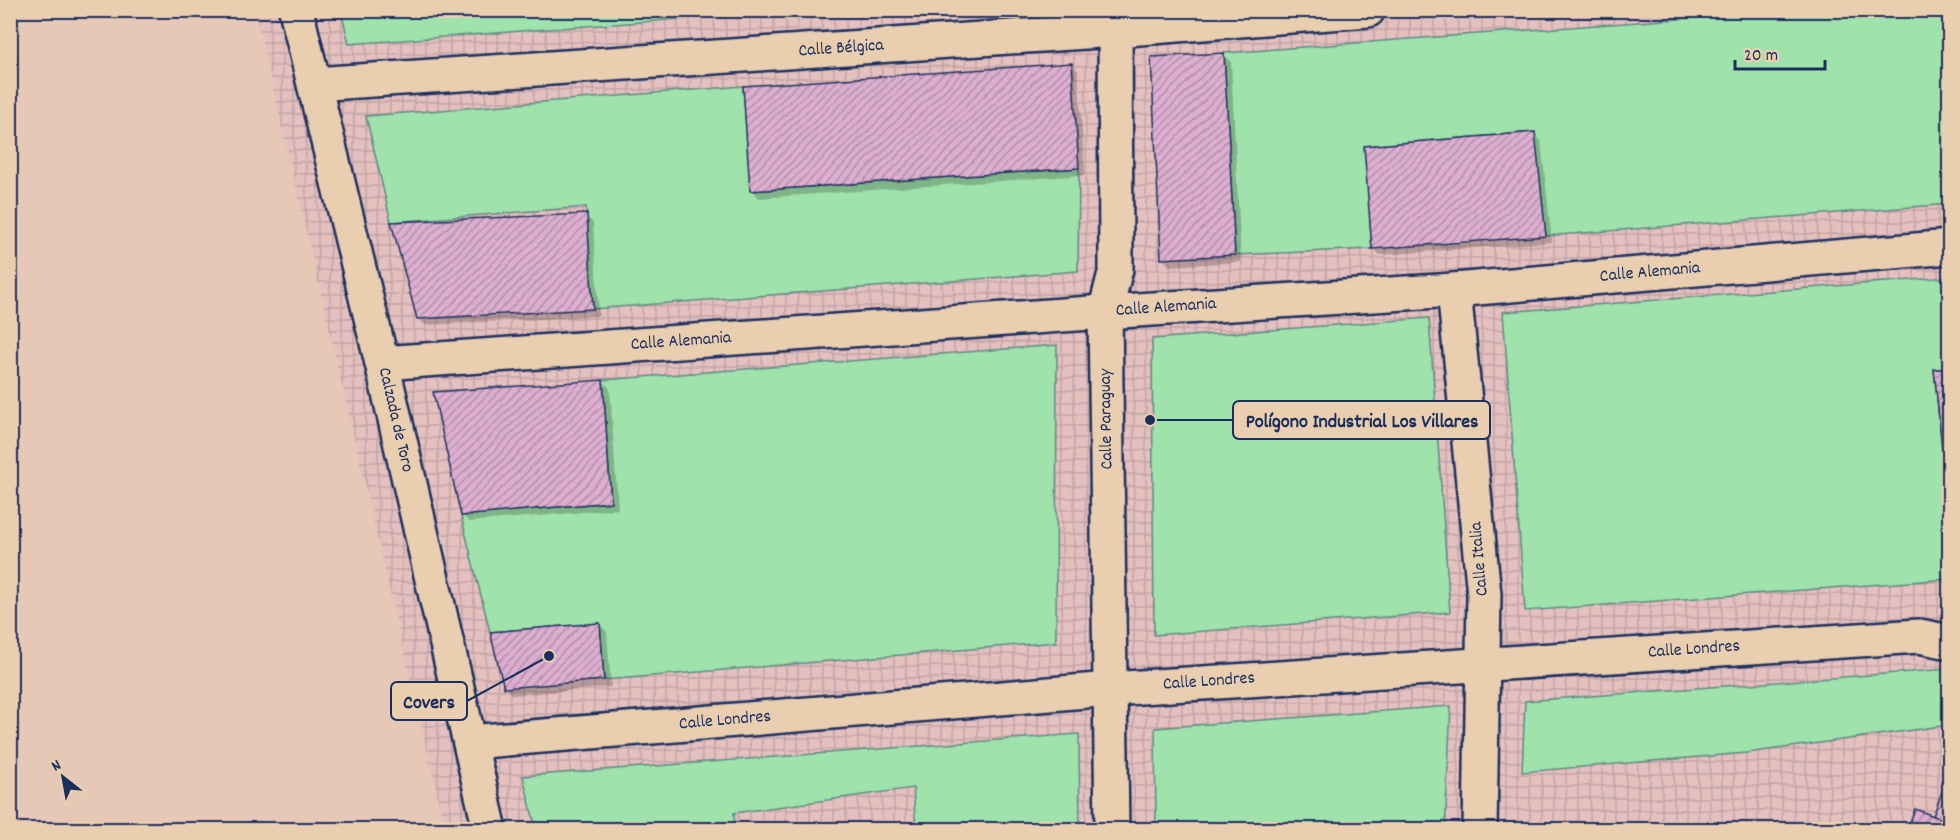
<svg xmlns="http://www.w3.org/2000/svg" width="1960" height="840" viewBox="0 0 1960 840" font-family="Dekko,sans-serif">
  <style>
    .industrial { fill: url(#industrial-grid) }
    .grass { fill: #9fe2ac; stroke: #5d8885; stroke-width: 1.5 }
    .shadow { fill: #0003 }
    .building { fill: url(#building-hatch); stroke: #1b2f5e; stroke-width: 1.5 }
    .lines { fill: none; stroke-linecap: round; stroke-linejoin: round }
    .minor-casing { stroke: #1b2f5e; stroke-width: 38 }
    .minor { stroke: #e9ceb0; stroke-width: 33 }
    .labels { text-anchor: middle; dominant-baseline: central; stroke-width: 5; stroke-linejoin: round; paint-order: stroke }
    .street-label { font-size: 18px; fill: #1b2f5e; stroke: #e9ceb0 }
    .leader { fill: none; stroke: #1b2f5e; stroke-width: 2 }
    .callout-dot { fill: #1b2f5e; stroke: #e9ceb0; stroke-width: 2 }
    .callout { fill: #e9ceb0; stroke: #1b2f5e; stroke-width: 2 }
    .callout-label { font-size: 20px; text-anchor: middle; font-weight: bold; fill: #1b2f5e }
  </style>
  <defs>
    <pattern id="industrial-grid" width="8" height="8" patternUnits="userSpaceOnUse" patternTransform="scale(1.5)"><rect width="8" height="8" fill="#e4c0be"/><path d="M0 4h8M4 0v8" fill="none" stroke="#c3a5a6"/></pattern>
    <pattern id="building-hatch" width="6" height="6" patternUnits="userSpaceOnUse" patternTransform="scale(1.5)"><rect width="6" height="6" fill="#ddaecf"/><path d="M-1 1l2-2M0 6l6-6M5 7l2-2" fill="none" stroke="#b28eab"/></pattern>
  </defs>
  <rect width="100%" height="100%" fill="#e7c8b6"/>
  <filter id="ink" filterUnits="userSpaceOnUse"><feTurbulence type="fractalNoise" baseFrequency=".0167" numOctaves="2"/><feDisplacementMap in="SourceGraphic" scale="12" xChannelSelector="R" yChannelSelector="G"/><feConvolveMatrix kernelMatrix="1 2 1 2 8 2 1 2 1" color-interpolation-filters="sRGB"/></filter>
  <g filter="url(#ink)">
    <polygon class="industrial" points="255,11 1949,11 1949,829 445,829"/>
    <g class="grass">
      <polygon points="341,10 789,10 789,11 349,44"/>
      <polygon points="1785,11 1949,11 1949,204 1546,236 1534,132 1365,146 1372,249 1235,255 1224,53"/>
      <polygon points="743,86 751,191 1079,168 1078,271 593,309 586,207 391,222 366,116"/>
      <polygon points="1949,277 1949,369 1934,369 1949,518 1949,579 1525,611 1503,312"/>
      <polygon points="1429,318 1450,612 1154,635 1152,339"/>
      <polygon points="1057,345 1056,642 604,680 600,623 490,632 461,516 611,502 603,380"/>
      <polygon points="1949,669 1949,725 1747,753 1522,772 1525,701"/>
      <polygon points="1451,706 1445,829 1156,829 1155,728"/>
      <polygon points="1079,734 1080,829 916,829 913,788 734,813 735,829 536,829 523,776"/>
    </g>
    <g class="shadow">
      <polygon points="1223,55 1231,62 1241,262 1170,266 1163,259"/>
      <polygon points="1071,64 1078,71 1085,175 759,198 752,190"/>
      <polygon points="1534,134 1541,141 1552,242 1380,255 1373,248"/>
      <polygon points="586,216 593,223 599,316 425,325 418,318"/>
      <polygon points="603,381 610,389 618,509 469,522 462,515"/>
      <polygon points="600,625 607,632 611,687 512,695 505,687"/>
    </g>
    <g class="building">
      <polygon points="1224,53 1235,255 1161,259 1151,57"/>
      <polygon points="1072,63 1079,168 750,191 743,86"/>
      <polygon points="1535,132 1546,236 1372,249 1364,146"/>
      <polygon points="587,214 593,309 417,319 391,222"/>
      <polygon points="1934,369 1950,369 1950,507 1948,507"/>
      <polygon points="603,380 611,502 461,516 433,392"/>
      <polygon points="600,623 604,680 504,688 490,632"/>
      <polygon points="1950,770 1950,822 1933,816"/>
      <polygon points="1915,809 1950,822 1950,830 1907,830"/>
    </g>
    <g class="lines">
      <g class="minor-casing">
        <g id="minor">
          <polyline points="296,10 382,363 490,830"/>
          <polyline points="314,84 1115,30 1368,10"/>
          <polyline points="1454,290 1484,594 1480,830"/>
          <polyline points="382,363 1105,312 1454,290 1950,247"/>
          <polyline points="470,742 1110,689 1919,636 1950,642"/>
          <polyline points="1112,830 1105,312 1116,269 1115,10"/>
        </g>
      </g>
      <use href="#minor" class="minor"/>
    </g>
  </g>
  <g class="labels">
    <g class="street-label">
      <text transform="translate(841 49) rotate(-4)">Calle Bélgica</text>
      <text transform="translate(1650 273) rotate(-5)">Calle Alemania</text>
      <text transform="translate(1166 308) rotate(-4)">Calle Alemania</text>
      <text transform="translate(681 342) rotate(-4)">Calle Alemania</text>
      <text transform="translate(1107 419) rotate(-91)">Calle Paraguay</text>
      <text transform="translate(395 420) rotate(77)">Calzada de Toro</text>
      <text transform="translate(1480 559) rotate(-95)">Calle Italia</text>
      <text transform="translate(1694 650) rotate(-4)">Calle Londres</text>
      <text transform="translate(1209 682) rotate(-4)">Calle Londres</text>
      <text transform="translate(725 721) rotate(-5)">Calle Londres</text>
    </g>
  </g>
  <path class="leader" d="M1150 420L1233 420M549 656L467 701"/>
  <g class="callout-dot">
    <circle cx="1150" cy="420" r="6"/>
    <circle cx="549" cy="656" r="6"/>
  </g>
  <g class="callout">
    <rect x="1233" y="401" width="257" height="38" rx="6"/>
    <rect x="391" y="682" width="76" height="38" rx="6"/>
  </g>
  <g class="callout-label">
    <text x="1362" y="427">Polígono Industrial Los Villares</text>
    <text x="429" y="708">Covers</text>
  </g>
  <rect width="1960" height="840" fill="none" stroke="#e9ceb0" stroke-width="36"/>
  <rect x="18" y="18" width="1924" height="804" fill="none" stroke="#1b2f5e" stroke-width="2" filter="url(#ink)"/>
  <g transform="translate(63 777) rotate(329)" stroke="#e9ceb0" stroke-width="4.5" paint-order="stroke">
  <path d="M0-4.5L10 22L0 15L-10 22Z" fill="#1b2f5e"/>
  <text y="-9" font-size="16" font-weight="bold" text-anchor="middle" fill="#1b2f5e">N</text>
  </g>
  <path d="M1735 60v9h90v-9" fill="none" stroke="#1b2f5e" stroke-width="3"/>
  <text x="1744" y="60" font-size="18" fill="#1b2f5e" stroke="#e9ceb0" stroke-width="4.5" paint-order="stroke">20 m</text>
</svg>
